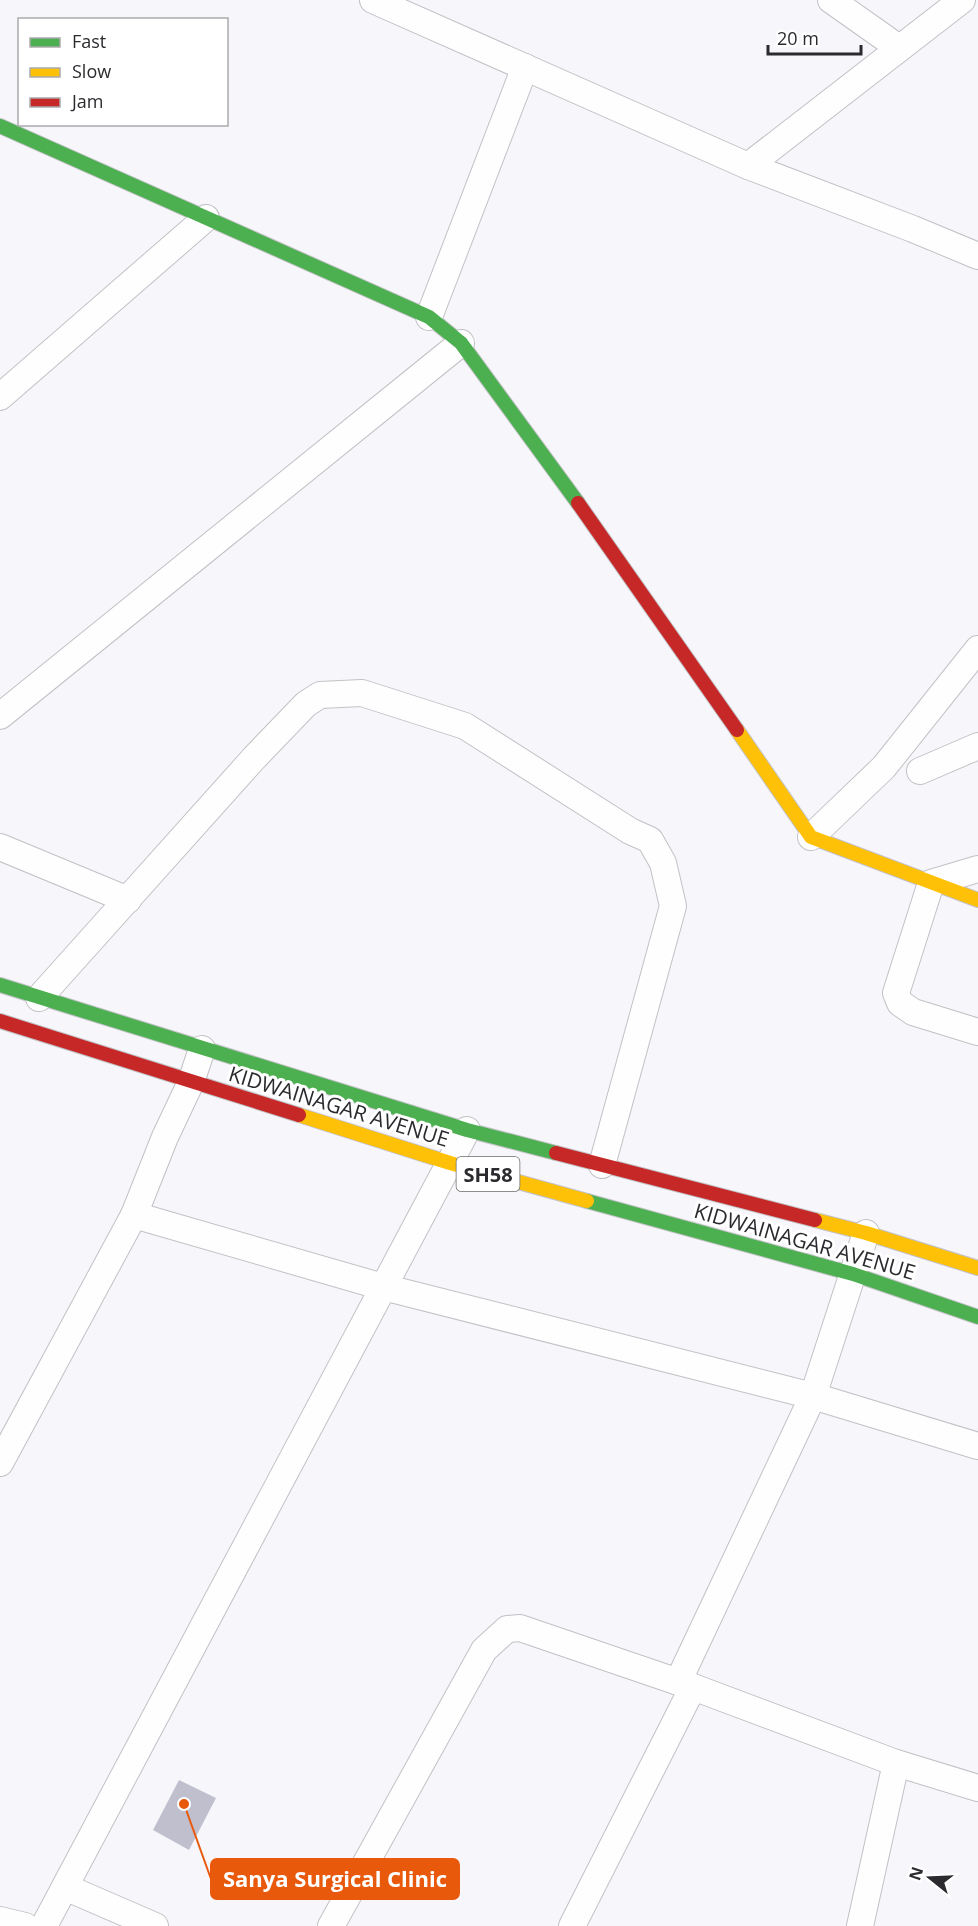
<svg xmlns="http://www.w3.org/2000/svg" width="978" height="1926" viewBox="0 0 978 1926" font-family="'Open Sans',sans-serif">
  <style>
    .building { fill: #c0bfce }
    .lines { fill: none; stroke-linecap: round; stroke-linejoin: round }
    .street-casing { stroke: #c2c2c6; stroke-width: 28 }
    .fast-casing { stroke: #c2c2c6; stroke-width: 16 }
    .slow-casing { stroke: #c2c2c6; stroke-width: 16 }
    .jam-casing { stroke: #c2c2c6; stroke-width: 16 }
    .street { stroke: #fefefe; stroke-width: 26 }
    .fast { stroke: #4caf50; stroke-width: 14 }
    .slow { stroke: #ffc107; stroke-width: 14 }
    .jam { stroke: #c62828; stroke-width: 14 }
    .labels { text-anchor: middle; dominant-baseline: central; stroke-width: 6; stroke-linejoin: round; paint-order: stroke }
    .shield { fill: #fff; stroke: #6b6b6d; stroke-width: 1.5 }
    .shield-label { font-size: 20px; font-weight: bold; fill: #2b2b2f }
    .street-label { font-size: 21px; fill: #2b2b2f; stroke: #fff }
    .leader { fill: none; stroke: #e8590c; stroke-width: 2 }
    .callout-dot { fill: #e8590c; stroke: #fff; stroke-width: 2 }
    .callout { fill: #e8590c; stroke: #e8590c; stroke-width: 2 }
    .callout-label { font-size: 22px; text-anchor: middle; font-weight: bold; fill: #fff }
  </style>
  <rect width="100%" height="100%" fill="#f6f6fb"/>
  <polygon class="building" points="179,1780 216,1798 189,1850 153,1830"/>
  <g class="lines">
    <g class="street-casing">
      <g id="street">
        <polyline points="373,0 748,166 913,229 978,256"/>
        <polyline points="831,0 899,48"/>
        <polyline points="748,166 962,0"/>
        <polyline points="429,317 525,67"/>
        <polyline points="0,397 206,218"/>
        <polyline points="0,716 461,343"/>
        <polyline points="920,771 978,746"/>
        <polyline points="811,837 884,767 978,649"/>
        <polyline points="0,847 128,900"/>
        <polyline points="978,869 931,883 896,993 900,1003 913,1012 978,1032"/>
        <polyline points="39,998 255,757 306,704 320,695 362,693 465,726 630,831 650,840 663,863 673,906 602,1165"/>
        <polyline points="134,1215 383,1287 813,1396 978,1446"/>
        <polyline points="0,1463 134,1215 165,1137 191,1082 202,1049"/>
        <polyline points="678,1682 813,1396 866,1233"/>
        <polyline points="65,1887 155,1926"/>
        <polyline points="0,1920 25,1926"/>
        <polyline points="44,1926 467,1130"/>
        <polyline points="331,1926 484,1650 507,1629 520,1628 693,1687 896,1763 978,1788"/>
        <polyline points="572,1926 693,1687"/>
        <polyline points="860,1926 896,1763"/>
      </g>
    </g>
    <g class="fast-casing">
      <g id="fast">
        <polyline points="0,126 429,317 461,343 578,503"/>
        <polyline points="0,985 467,1130 556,1153"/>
        <polyline points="587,1201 853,1274 978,1317"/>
      </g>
    </g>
    <g class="slow-casing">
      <g id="slow">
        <polyline points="737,730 811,837 978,900"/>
        <polyline points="299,1115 450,1163 587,1201"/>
        <polyline points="815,1220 866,1233 978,1268"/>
      </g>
    </g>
    <g class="jam-casing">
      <g id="jam">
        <polyline points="578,503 737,730"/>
        <polyline points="0,1021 299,1115"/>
        <polyline points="556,1153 815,1220"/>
      </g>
    </g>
    <use href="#street" class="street"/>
    <use href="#fast" class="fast"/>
    <use href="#slow" class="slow"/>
    <use href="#jam" class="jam"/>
  </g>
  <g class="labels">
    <rect class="shield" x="456.5" y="1157" width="63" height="34" rx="4.5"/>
    <g class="shield-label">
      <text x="488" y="1174">SH58</text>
    </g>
    <g class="street-label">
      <text transform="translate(339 1106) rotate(17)">KIDWAINAGAR AVENUE</text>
      <text transform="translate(805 1241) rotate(16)">KIDWAINAGAR AVENUE</text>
    </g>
  </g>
  <path class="leader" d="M184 1804L211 1879"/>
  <circle class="callout-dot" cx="184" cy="1804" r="6"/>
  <rect class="callout" x="211" y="1859" width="248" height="40" rx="6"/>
  <g class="callout-label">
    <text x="335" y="1887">Sanya Surgical Clinic</text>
  </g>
  <rect x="18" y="18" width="210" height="108" fill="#ffffff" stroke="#aaaaac" stroke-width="1.5"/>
  <rect x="30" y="38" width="30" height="9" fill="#4caf50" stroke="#aaaaac" stroke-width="1.5"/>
  <text x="72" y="48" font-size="18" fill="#2b2b2f">Fast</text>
  <rect x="30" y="68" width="30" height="9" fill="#ffc107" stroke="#aaaaac" stroke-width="1.5"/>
  <text x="72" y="78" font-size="18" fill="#2b2b2f">Slow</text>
  <rect x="30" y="98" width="30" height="9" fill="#c62828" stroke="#aaaaac" stroke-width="1.5"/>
  <text x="72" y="108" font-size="18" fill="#2b2b2f">Jam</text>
  <g transform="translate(930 1878) rotate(288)" stroke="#ffffff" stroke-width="4.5" paint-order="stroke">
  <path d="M0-4.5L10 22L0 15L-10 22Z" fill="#2b2b2f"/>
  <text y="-9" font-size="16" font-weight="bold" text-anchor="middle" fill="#2b2b2f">N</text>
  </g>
  <path d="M768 45v9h93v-9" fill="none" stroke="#2b2b2f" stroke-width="3"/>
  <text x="777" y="45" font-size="18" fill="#2b2b2f" stroke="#ffffff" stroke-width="4.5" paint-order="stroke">20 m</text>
</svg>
